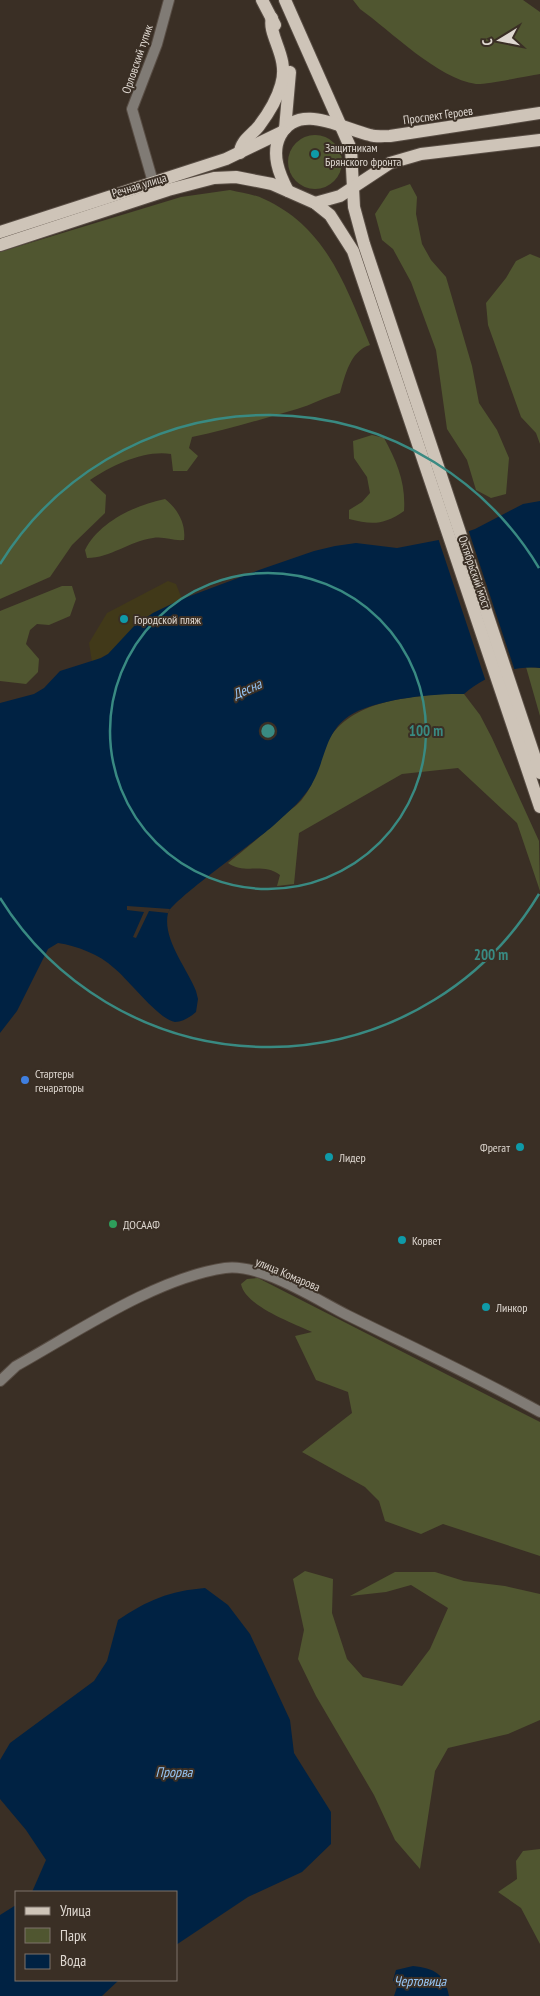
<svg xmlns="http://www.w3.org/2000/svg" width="540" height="1996" viewBox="0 0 540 1996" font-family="'PT Sans Narrow',sans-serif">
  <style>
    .green { fill: #505630 }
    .sand { fill: #413919 }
    .water { fill: #002243 }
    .pier { fill: #3a2f25 }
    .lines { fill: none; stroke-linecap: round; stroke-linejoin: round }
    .street-casing { stroke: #584d44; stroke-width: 12 }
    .primary-casing { stroke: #584d44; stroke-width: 14 }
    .street { stroke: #807b75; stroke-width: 10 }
    .primary { stroke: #cec4b8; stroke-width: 12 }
    .ring { fill: none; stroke: #398a82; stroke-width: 2.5 }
    .culture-dot { fill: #0f9aa8; stroke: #3a2f25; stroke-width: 2 }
    .shop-dot { fill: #3f7fe0; stroke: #3a2f25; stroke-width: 2 }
    .leisure-dot { fill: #2e9e5b; stroke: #3a2f25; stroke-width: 2 }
    .labels { text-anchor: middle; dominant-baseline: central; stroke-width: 4; stroke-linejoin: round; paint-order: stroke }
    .street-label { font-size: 12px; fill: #dfd8d1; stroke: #3a2f25 }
    .poi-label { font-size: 12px; fill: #dfd8d1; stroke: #3a2f25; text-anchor: start }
    .water-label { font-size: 14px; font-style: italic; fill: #96c5f4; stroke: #3a2f25 }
    .centre { fill: #398a82; stroke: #3a2f25; stroke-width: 2.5 }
    .ring-label { font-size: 15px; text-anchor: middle; font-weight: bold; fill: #398a82; stroke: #3a2f25; stroke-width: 4; stroke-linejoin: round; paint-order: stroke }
  </style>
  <rect width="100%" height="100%" fill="#3a2f25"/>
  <g class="green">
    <path d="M353 0H523L540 12V74C526 76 485 85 476 84 438 79 391 31 360 9Z"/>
    <circle cx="315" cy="162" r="27"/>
    <polygon points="410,184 417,197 416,214 422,244 431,260 446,277 472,366 479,403 497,430 509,458 506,494 491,498 476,490 467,460 447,429 436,350 411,282 393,249 382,240 375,214 390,191"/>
    <path d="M230 190C241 193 254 194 264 199 326 227 346 286 370 345 350 351 345 376 340 393 325 397 311 405 297 409 262 419 227 430 192 437L189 448 198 456 187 471H173L171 454C144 450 113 465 90 480L106 495 105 513 72 545 50 577 0 599V252L181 197Z"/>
    <polygon points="530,254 540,258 540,444 536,433 521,417 488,325 486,303 506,278 516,261"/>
    <path d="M372 435 384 438C397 462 406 483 404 511 384 525 372 525 349 519V510L362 502 370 493 367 477 354 458 353 441Z"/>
    <path d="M165 499C178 509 186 524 184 540 172 541 164 536 153 538 129 541 111 558 87 558L85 550C99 522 135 505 165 499Z"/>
    <polygon points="62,586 72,586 76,599 70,616 49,625 37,624 30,630 26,644 39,659 38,672 26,684 0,681 0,611"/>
    <polygon points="526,667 540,668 540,716"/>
    <path d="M447 693 464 694 480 715 492 738 539 841 540 891 517 823 458 768 402 774 299 833 294 884 277 886 280 875C262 862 245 875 228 863 248 847 267 831 286 813 292 809 299 804 303 798 316 782 317 764 325 746 347 701 403 698 447 693Z"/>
    <path d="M258 1278 540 1422V1556L443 1524 421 1534 385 1521 379 1501 365 1487 302 1452 352 1413 348 1392 316 1380 295 1336 312 1332C293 1323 245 1306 241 1284L247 1279Z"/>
    <polygon points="305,1571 333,1579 332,1613 347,1659 363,1677 402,1686 430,1649 448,1608 411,1585 386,1592 350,1596 395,1572 435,1572 464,1581 505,1586 540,1594 540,1720 508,1734 448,1748 435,1771 420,1869 395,1840 374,1795 316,1696 298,1659 304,1630 293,1579"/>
    <polygon points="540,1849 540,1944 521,1908 498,1892 517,1879 516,1861 523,1851"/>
  </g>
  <polygon class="sand" points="168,581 176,584 182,599 153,613 108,654 92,662 89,643 107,613"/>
  <g class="water">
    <path d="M540 501V668C513 665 485 676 464 694 435 693 374 699 349 716 326 732 326 755 315 778 306 798 289 811 273 826 257 840 171 901 168 913 162 939 187 968 196 991L198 999 196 1012C190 1017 183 1022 175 1022 159 1020 128 979 114 968 99 954 77 946 58 943L48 949 17 1011 0 1033V703L34 694 44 688 60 671 101 658 108 654 135 625 153 613 182 599 259 570 314 551 335 546 356 543 397 548 449 538 475 529 523 504Z"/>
    <path d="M205 1588 228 1605 250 1634 290 1720 294 1753 331 1812V1844L302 1872 248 1897 176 1945V1892H32L46 1860 26 1830 0 1799V1760L10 1743 94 1681 107 1661 118 1620C148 1600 169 1591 205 1588Z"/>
    <polygon points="16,1905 16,1980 119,1980 102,1996 0,1996 0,1915"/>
    <path d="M413 1966C434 1968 445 1974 449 1996H394L397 1987 393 1980 396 1970Z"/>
  </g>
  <g class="pier">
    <polygon points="468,529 515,671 486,682 438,538"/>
    <polygon points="127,906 170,909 168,913 149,911 136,938 133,937 144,912 127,910"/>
  </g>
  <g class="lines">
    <g class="street-casing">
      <g id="street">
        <polyline points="153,182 132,109 157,44 169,0"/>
        <path d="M0 1381 16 1366C77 1332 156 1278 225 1268 261 1263 315 1299 347 1315 412 1347 477 1377 540 1412"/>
      </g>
    </g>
    <g class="primary-casing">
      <g id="primary">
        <polyline points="262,0 275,25"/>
        <polyline points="285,0 351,149 354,207 364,244 540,773"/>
        <polyline points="285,129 290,72"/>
        <path d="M240 153C240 141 252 135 259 126 268 114 277 100 281 85 290 57 267 35 272 18"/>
        <path d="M288 191C279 174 271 154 280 136 298 101 343 129 370 135 376 137 383 136 390 136L540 113"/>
        <polyline points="315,203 340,196 390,163 421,154 540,140"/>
        <polyline points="0,232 226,159 282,132"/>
        <polyline points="0,245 168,190 214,178 236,177 272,184 315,203 330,215 353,251 540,807"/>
      </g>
    </g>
    <use href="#street" class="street"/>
    <use href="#primary" class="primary"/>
  </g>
  <g class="ring">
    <circle cx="268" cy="731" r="158"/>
    <path d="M539 894A316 316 0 0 1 0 898M0 564A316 316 0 0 1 539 568"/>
  </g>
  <g class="culture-dot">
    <circle cx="315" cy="154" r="5"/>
    <circle cx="124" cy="619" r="5"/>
    <circle cx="520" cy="1147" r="5"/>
    <circle cx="329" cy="1157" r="5"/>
    <circle cx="402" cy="1240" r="5"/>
    <circle cx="486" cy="1307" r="5"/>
  </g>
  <circle class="shop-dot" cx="25" cy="1080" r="5"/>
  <circle class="leisure-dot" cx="113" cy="1224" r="5"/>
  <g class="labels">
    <g class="street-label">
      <text transform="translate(137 59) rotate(-71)">Орловский тупик</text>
      <text transform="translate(438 115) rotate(-8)">Проспект Героев</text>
      <text transform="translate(139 185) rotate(-17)">Речная улица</text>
      <text transform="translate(475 572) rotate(71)">Октябрьский мост</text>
      <text transform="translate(288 1274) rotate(23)">улица Комарова</text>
    </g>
    <g class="poi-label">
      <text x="325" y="147">Защитникам<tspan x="325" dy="14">Брянского фронта</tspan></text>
      <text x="134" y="619">Городской пляж</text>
      <text x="35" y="1073">Стартеры<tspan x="35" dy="14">генараторы</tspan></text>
      <text x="510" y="1147" text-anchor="end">Фрегат</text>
      <text x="339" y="1157">Лидер</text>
      <text x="123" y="1224">ДОСААФ</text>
      <text x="412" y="1240">Корвет</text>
      <text x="496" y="1307">Линкор</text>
    </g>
    <g class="water-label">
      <text transform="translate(247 689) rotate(-24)">Десна</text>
      <text x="174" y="1772">Прорва</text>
      <text x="420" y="1981">Чертовица</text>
    </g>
  </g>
  <circle cx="268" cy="731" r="8" class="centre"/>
  <g class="ring-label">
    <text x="426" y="736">100 m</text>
    <text x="491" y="960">200 m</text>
  </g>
  <rect x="15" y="1891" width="162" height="90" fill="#3a2f25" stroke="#7c736a"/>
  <rect x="25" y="1907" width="25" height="8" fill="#cec4b8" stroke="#7c736a"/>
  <text x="60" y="1916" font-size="15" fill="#dfd8d1">Улица</text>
  <rect x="25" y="1928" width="25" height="15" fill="#505630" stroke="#7c736a"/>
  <text x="60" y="1941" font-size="15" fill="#dfd8d1">Парк</text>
  <rect x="25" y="1954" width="25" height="15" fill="#002243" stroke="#7c736a"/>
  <text x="60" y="1966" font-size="15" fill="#dfd8d1">Вода</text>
  <g transform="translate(500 40) rotate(260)" stroke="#3a2f25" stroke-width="4" paint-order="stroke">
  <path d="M0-4L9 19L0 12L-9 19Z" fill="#dfd8d1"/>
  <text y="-8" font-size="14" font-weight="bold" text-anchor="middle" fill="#dfd8d1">С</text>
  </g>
</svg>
